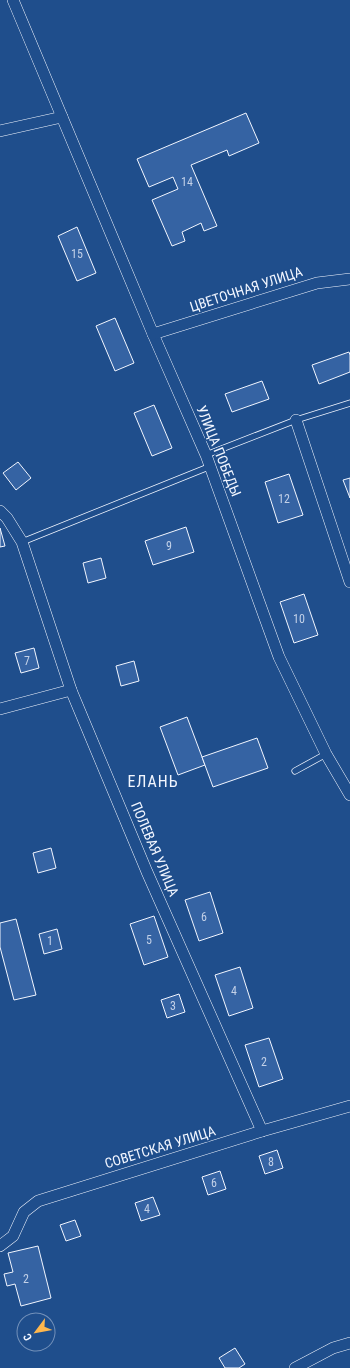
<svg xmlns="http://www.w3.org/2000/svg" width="350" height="1368" viewBox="0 0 350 1368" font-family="'Roboto Condensed',sans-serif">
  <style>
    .building { fill: #3563a3; stroke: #f2f6ff }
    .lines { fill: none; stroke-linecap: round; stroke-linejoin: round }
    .service-casing { stroke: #f2f6ff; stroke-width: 7 }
    .minor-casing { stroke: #f2f6ff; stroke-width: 12 }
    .service { stroke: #1f4e8c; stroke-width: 5.5 }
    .minor { stroke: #1f4e8c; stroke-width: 11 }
    .labels { text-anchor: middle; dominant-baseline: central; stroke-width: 3; stroke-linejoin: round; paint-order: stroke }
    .number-label { font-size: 12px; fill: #c3d1e8 }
    .street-label { font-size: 14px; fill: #f2f6ff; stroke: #1f4e8c }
    .quarter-label { font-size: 16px; letter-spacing: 1px; fill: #f2f6ff; stroke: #1f4e8c }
  </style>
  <rect width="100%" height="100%" fill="#1f4e8c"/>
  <g class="building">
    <polygon points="246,113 259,143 229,156 227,150 191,165 217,226 204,231 201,223 182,232 185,241 172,246 152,200 178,189 173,177 149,187 137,159"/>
    <polygon points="77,227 96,273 77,281 58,236"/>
    <polygon points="115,318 134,363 115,371 96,326"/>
    <polygon points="349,352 350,355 350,372 319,384 312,365"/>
    <polygon points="262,381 269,399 232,412 225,394"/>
    <polygon points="154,405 172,448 152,456 134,413"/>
    <polygon points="18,462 31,478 16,490 3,473"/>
    <polygon points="289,474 303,515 278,523 265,482"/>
    <polygon points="350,478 350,498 343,480"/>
    <polygon points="186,527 194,552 153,565 145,541"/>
    <polygon points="0,528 5,546 0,547"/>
    <polygon points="101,558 106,578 88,583 83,563"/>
    <polygon points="304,594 318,635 294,643 280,602"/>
    <polygon points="34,648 39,668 21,673 15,653"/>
    <polygon points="134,661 139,681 121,686 116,666"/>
    <polygon points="187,717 205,765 178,775 160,727"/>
    <polygon points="257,738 268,768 213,787 202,757"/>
    <polygon points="51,848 56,868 38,873 33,853"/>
    <polygon points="210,892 223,933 199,941 185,900"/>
    <polygon points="154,916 168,957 144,965 130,924"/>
    <polygon points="16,919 36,995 14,1000 0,947 0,923"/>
    <polygon points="57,929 62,949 44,954 39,934"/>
    <polygon points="240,967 253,1008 229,1016 215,975"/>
    <polygon points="179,994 185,1012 167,1018 161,1000"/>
    <polygon points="269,1038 283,1079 259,1087 245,1045"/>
    <polygon points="277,1150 283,1168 265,1174 259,1156"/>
    <polygon points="220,1171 226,1189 208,1195 202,1177"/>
    <polygon points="153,1197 160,1215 141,1221 135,1203"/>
    <polygon points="75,1220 81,1236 66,1241 60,1225"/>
    <polygon points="38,1246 51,1298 21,1306 15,1284 7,1286 4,1274 13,1272 8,1253"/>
    <polygon points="235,1348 245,1364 239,1368 225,1368 219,1358"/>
  </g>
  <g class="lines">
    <g class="service-casing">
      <g id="service">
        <polyline points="206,455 296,420 350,403"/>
        <polyline points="22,542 211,466"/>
        <polyline points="295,771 326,754"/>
      </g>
    </g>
    <g class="minor-casing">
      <g id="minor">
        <polyline points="13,0 153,334 206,455 279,657 326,754 350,795"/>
        <polyline points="0,131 62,117"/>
        <polyline points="153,334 317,283 350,279"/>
        <polyline points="296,420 350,582"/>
        <polyline points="0,511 7,518 22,542 71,690 147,872 262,1131"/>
        <polyline points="0,709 71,690"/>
        <polyline points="0,1246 13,1236 24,1212 38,1201 262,1131 350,1106"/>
        <polyline points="295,1368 333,1348 350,1343"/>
      </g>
    </g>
    <use href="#service" class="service"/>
    <use href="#minor" class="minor"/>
  </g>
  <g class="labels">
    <g class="number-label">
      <text x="187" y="182">14</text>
      <text x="77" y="254">15</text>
      <text x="284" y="499">12</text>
      <text x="169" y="546">9</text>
      <text x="299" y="619">10</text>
      <text x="27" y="661">7</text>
      <text x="204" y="917">6</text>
      <text x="149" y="940">5</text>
      <text x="50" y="941">1</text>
      <text x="234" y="991">4</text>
      <text x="173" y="1006">3</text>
      <text x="264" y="1062">2</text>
      <text x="271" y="1162">8</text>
      <text x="214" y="1183">6</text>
      <text x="147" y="1209">4</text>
      <text x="26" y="1279">2</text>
    </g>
    <g class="street-label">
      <text transform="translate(246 289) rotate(-18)">ЦВЕТОЧНАЯ УЛИЦА</text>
      <text transform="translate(219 451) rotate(68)">УЛИЦА ПОБЕДЫ</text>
      <text transform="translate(155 849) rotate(67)">ПОЛЕВАЯ УЛИЦА</text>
      <text transform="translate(160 1147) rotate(-17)">СОВЕТСКАЯ УЛИЦА</text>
    </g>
    <g class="quarter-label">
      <text x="153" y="781">ЕЛАНЬ</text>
    </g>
  </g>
  <g transform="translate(36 1332) rotate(238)"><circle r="19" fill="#1f4e8c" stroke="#7391ba"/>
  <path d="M0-3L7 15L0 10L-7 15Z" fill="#ffb74d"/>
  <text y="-6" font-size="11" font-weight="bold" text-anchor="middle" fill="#f2f6ff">С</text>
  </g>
</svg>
